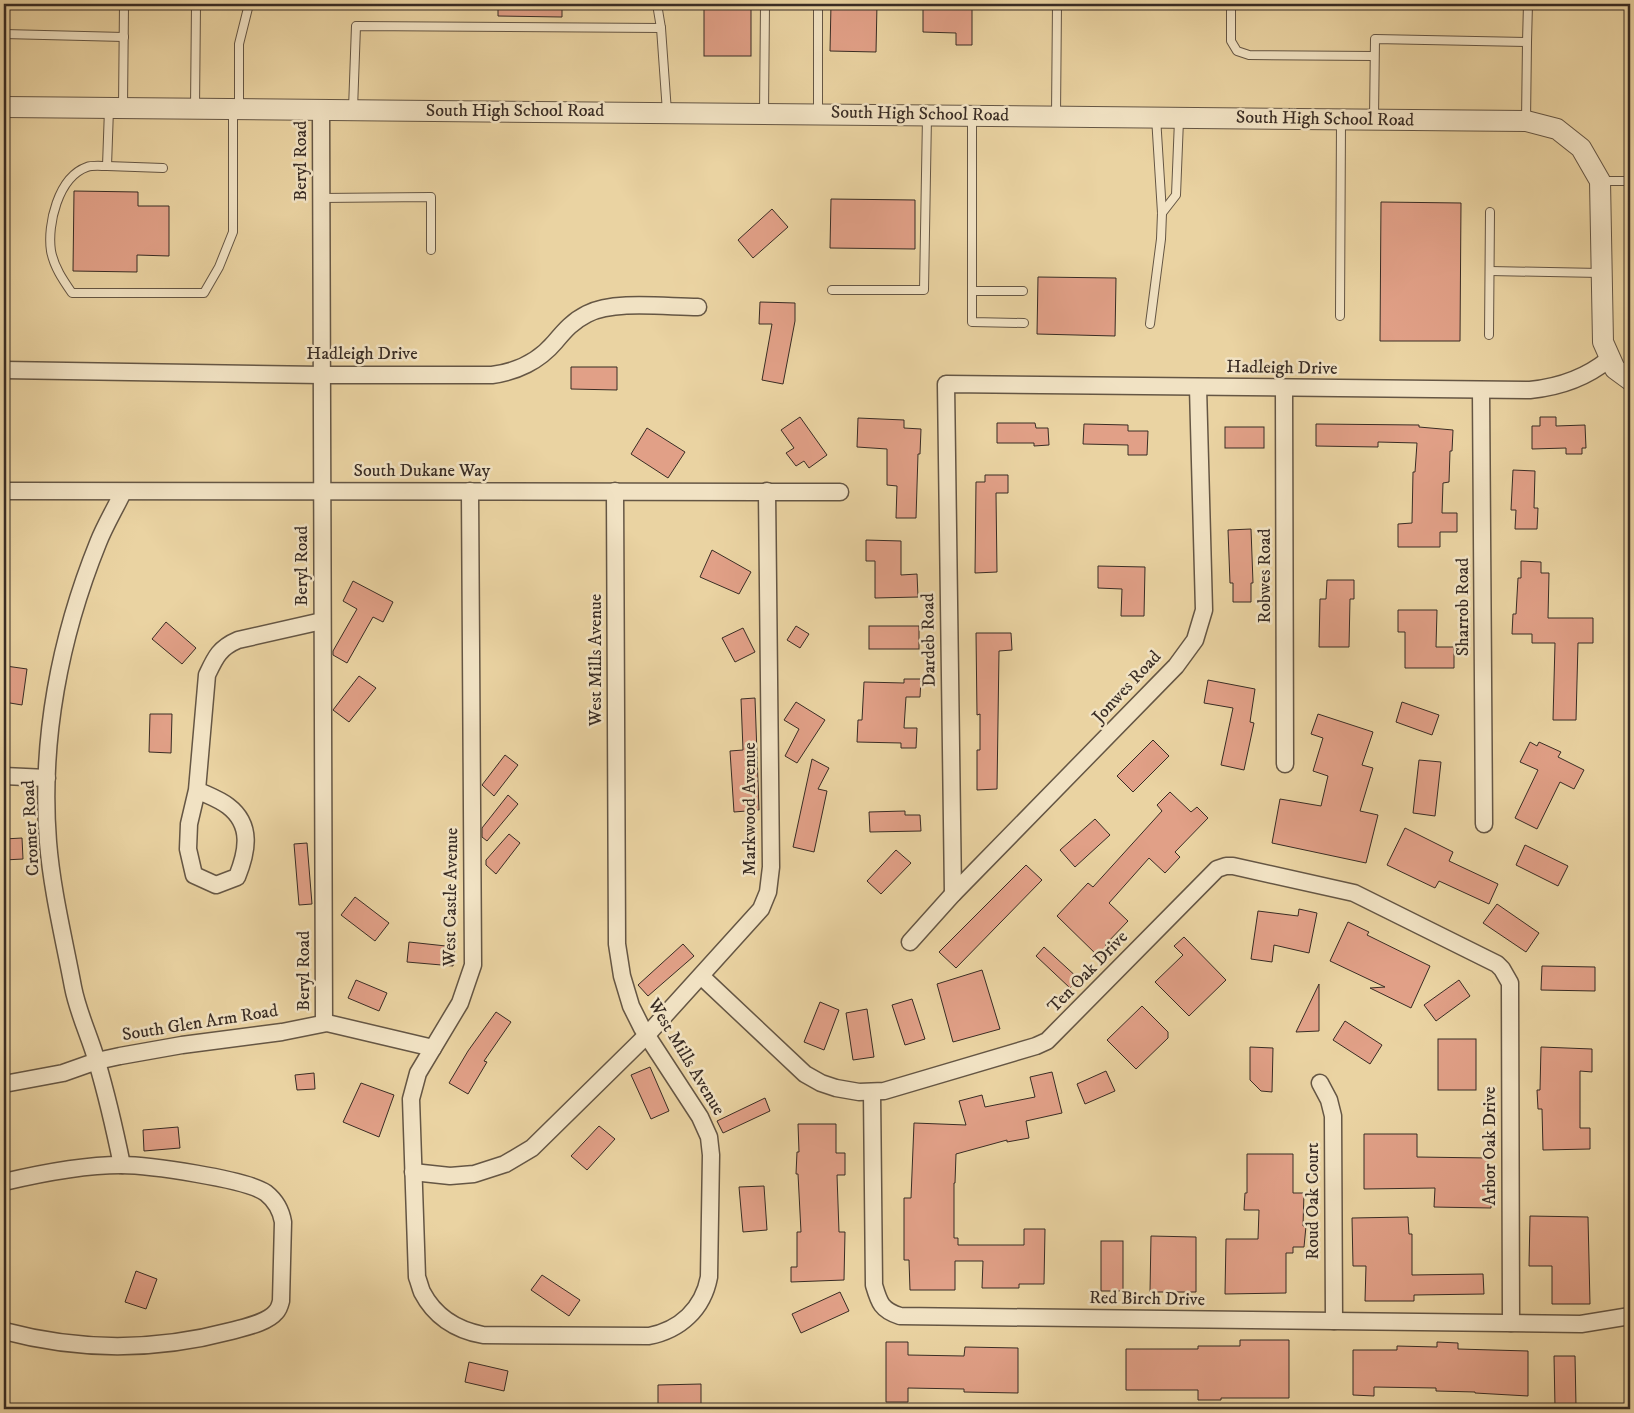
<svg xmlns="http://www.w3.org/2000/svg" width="1634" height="1413" viewBox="0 0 1634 1413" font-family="'IM FELL DW Pica',serif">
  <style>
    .building { fill: #e1a087; stroke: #392c24 }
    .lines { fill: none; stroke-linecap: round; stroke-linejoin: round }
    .service-casing { stroke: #655644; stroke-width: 10 }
    .minor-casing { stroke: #655644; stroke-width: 19 }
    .tertiary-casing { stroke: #655644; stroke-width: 22 }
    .service { stroke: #f1e2c3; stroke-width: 8 }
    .minor { stroke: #f1e2c3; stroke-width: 16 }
    .tertiary { stroke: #f1e2c3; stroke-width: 20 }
    .labels { text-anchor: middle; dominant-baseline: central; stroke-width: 5; stroke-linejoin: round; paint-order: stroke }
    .street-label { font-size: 18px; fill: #392c24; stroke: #f1e2c3 }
  </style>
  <rect width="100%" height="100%" fill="#ead3a2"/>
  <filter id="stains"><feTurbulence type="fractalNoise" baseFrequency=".004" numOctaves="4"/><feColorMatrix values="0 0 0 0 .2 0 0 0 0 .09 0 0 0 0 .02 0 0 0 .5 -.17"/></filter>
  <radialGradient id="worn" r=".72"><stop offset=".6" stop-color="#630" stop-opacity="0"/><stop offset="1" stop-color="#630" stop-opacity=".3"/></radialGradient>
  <g class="building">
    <polygon points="498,4 562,4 562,17 498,16"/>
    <rect x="704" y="4" width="47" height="52"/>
    <polygon points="831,4 877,4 876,52 830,51"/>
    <polygon points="923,9 972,9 972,45 956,45 956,33 923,32"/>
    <polygon points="74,191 138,192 138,206 169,206 169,256 137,255 137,272 73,271"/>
    <polygon points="831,199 915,200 915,249 830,248"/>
    <polygon points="1381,202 1461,203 1460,341 1380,341"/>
    <polygon points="772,209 788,227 753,258 738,240"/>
    <polygon points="1038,277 1116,278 1115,336 1037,334"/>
    <polygon points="760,302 795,303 795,321 783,384 762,380 772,324 759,324"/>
    <polygon points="571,367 617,367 617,390 571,389"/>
    <polygon points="800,417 827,455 809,468 804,461 796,466 786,453 794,448 781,430"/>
    <polygon points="1540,417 1556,417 1556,426 1585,425 1586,448 1582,448 1582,454 1566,454 1566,448 1532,449 1532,426 1540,426"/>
    <polygon points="858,418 904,420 904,428 921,429 920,454 918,454 916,518 896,518 897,486 887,485 887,449 857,447"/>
    <polygon points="997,423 1035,423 1036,428 1048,428 1049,445 1034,446 1034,443 997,443"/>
    <polygon points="1084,424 1128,425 1128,431 1148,431 1147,455 1128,455 1128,445 1083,444"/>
    <polygon points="1316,424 1419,425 1419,427 1453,430 1452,451 1450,451 1449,482 1443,483 1442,513 1457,513 1457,532 1440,532 1440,547 1398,547 1398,524 1412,523 1413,472 1415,472 1417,443 1378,442 1378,447 1316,446"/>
    <rect x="1225" y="427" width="39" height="21"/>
    <polygon points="647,428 685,452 668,478 631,454"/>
    <polygon points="1513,470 1535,471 1534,508 1538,508 1537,529 1515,529 1516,510 1511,510"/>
    <polygon points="985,475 1008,475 1008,493 996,493 997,572 975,573 976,482 985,482"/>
    <polygon points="1251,529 1253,583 1251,583 1251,602 1233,602 1233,583 1230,583 1228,530"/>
    <polygon points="866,540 901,541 901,575 917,574 918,597 875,598 875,561 866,561"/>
    <polygon points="712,550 751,572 739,594 700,577"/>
    <polygon points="1521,561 1541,562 1541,573 1549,573 1548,618 1593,618 1593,643 1578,643 1576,720 1553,720 1555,643 1532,643 1532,634 1512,634 1513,614 1516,614 1518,578 1521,578"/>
    <polygon points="1098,566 1145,567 1144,616 1121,616 1122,589 1098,588"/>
    <polygon points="1327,580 1354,580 1354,599 1350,599 1349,647 1319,647 1320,599 1326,599"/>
    <polygon points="353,581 393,602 383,622 373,617 347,663 333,655 333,651 357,609 343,601"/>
    <polygon points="1398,610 1437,610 1436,647 1454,647 1454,668 1405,668 1405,632 1398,632"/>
    <polygon points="166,622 196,648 182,664 152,639"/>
    <polygon points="796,626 809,634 800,648 787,640"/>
    <rect x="869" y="626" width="50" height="23"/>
    <polygon points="743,628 755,652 735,662 722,638"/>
    <polygon points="976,633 1011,633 1012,650 999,651 997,789 977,790 977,750 980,750 980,714 977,715"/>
    <polygon points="6,666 27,669 22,705 4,702 4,679"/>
    <polygon points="359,676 376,688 349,722 333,710"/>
    <polygon points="904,679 921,679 920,697 906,697 904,728 917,728 916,748 901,748 901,743 857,742 858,720 862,720 864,682 904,683"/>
    <polygon points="1208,680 1255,689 1250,722 1254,723 1244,770 1221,765 1233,708 1204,703"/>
    <polygon points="755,698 759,810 734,812 730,751 743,750 741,699"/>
    <polygon points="796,702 825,720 797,763 785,756 799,729 784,720"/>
    <polygon points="1402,702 1439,715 1432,735 1396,722"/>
    <polygon points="150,714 172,714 171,753 149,752"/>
    <polygon points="1318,714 1373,732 1362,765 1373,768 1360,811 1378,815 1366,863 1272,843 1280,799 1321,806 1328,776 1313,771 1323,738 1311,734"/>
    <polygon points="1153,740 1169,756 1133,792 1117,776"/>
    <polygon points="1530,742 1537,746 1539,742 1561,752 1558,757 1584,770 1574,789 1560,782 1537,829 1515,818 1538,770 1520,762"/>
    <polygon points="505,755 518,765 494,796 482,785"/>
    <polygon points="812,759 829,768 818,789 827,791 814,852 793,847"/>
    <polygon points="1419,760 1441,762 1435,816 1413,813"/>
    <polygon points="1170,792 1191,812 1197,807 1208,818 1175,852 1180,857 1165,873 1149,858 1109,903 1128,921 1105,945 1109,949 1100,958 1057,916 1088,883 1093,887 1162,811 1157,805"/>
    <polygon points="508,795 518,804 487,841 482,837 482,828"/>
    <polygon points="905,811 905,815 920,815 921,831 870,832 869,812"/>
    <polygon points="1095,819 1110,835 1075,867 1060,850"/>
    <polygon points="1405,828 1453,852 1449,861 1498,884 1489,904 1439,881 1435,888 1387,865"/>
    <polygon points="509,834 520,843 496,874 486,865 486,860"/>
    <polygon points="22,838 23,859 4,860 4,839"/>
    <polygon points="307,843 312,904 299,905 294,844"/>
    <polygon points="1525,845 1568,866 1558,886 1516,865"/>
    <polygon points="896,850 911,863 881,894 867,881"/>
    <polygon points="1026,865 1042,880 956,968 939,952"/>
    <polygon points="355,897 389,923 375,941 341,915"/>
    <polygon points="1497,904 1539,933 1526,952 1483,923"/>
    <polygon points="1299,909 1317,913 1309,953 1274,945 1272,962 1251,959 1258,911 1298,916"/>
    <polygon points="1348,922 1369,932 1367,935 1430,966 1411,1008 1370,988 1385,987 1330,961"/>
    <polygon points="1184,937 1226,980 1189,1016 1155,982 1183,955 1174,946"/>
    <polygon points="409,942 455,947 453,966 407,962"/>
    <polygon points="683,944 694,956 648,996 638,985"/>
    <polygon points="1044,947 1079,979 1070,988 1036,956"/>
    <polygon points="1542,966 1595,967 1595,991 1541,990"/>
    <polygon points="982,970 1000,1029 953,1042 937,984"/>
    <polygon points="356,980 387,993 379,1011 348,998"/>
    <polygon points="1459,980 1470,996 1436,1021 1424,1005"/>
    <polygon points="1319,984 1319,1031 1296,1032"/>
    <polygon points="912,999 925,1039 905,1045 892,1005"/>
    <polygon points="820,1002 839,1010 824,1050 804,1042"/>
    <polygon points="1142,1006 1168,1032 1168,1038 1136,1069 1107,1040"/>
    <polygon points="867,1009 874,1057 853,1060 846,1013"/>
    <polygon points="496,1012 511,1022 484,1061 487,1062 468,1094 449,1083 468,1051"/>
    <polygon points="1345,1021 1382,1045 1370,1064 1333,1040"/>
    <rect x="1438" y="1039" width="38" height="51"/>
    <polygon points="1250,1047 1273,1048 1272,1092 1261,1091 1250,1080"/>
    <polygon points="1541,1047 1592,1049 1592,1072 1580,1071 1580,1128 1590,1128 1590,1149 1543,1150 1542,1109 1538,1109 1537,1090 1540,1090"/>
    <polygon points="650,1067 669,1111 651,1119 631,1075"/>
    <polygon points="1106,1071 1115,1091 1085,1104 1077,1084"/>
    <polygon points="1052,1072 1062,1113 1026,1121 1029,1138 1007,1142 1007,1140 956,1154 955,1183 954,1183 954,1238 958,1238 958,1245 1024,1245 1024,1229 1045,1229 1044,1284 1019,1284 1019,1288 982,1288 983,1261 955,1261 955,1290 910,1290 909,1260 904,1260 904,1198 911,1198 914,1123 966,1125 959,1101 982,1095 985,1107 1035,1097 1030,1077"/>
    <polygon points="314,1073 315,1089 297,1090 295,1075"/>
    <polygon points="361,1083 394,1095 379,1137 343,1122"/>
    <polygon points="765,1098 770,1111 723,1133 717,1121"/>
    <polygon points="798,1124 836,1124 836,1153 845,1153 845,1175 837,1175 839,1232 845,1232 844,1280 791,1282 791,1267 797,1267 797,1232 801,1232 798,1174 796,1174 797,1152 799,1152"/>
    <polygon points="599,1126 615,1139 587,1170 571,1156"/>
    <polygon points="178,1127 180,1148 144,1151 143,1130"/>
    <polygon points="1364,1134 1417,1134 1417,1157 1488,1158 1488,1194 1491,1194 1491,1208 1434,1207 1435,1188 1364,1189"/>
    <polygon points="1247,1154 1293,1154 1293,1193 1304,1193 1303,1226 1306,1226 1304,1247 1293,1247 1293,1253 1286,1253 1286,1293 1225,1294 1226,1239 1258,1239 1259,1210 1244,1210 1245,1193 1247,1193"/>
    <polygon points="764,1186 767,1230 743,1232 739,1187"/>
    <polygon points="1530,1216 1588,1217 1590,1304 1552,1304 1552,1266 1529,1266"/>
    <polygon points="1408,1217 1409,1234 1412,1234 1412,1275 1483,1274 1484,1294 1414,1295 1414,1301 1365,1301 1366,1266 1353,1266 1352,1218"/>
    <polygon points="1151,1236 1196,1237 1196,1292 1150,1292"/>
    <rect x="1101" y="1241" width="22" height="50"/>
    <polygon points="136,1271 157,1279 146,1309 125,1302"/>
    <polygon points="542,1275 580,1300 569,1316 531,1290"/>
    <polygon points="840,1292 849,1311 801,1333 792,1314"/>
    <polygon points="1240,1340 1289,1340 1289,1398 1221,1398 1221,1400 1198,1400 1198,1390 1126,1390 1126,1349 1198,1349 1198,1346 1240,1346"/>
    <polygon points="886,1342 908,1342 908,1355 964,1356 965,1347 1018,1348 1018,1393 964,1392 964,1389 908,1388 908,1402 886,1402"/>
    <polygon points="1437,1342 1458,1343 1458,1349 1528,1351 1528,1396 1475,1393 1475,1392 1436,1391 1436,1388 1374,1387 1374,1396 1353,1395 1353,1350 1397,1350 1397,1346 1437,1347"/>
    <polygon points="1554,1356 1575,1356 1576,1406 1555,1407"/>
    <polygon points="469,1362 508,1371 504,1391 465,1382"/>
    <polygon points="701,1384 701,1406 682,1406 682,1404 658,1404 658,1385"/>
  </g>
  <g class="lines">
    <g class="service-casing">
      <g id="service">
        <polyline points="657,4 661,28"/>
        <polyline points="1231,4 1231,41 1237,51 1249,55 1374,56"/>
        <polyline points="4,34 124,37"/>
        <polyline points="1527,42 1528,4"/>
        <polyline points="123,107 124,4"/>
        <polyline points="195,108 196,4"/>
        <polyline points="239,108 239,44 249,4"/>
        <path d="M109 109 107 166C101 166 92 165 87 167 58 177 47 225 51 251 54 267 63 280 72 293H204L219 267 233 232V110"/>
        <polyline points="353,109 356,26 661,28 667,112"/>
        <polyline points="764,113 765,4"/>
        <polyline points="818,113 818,4"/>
        <polyline points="1056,115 1057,4"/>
        <polyline points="972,116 972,291 1023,291"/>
        <polyline points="1374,118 1375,39 1527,42 1526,121"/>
        <polyline points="107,166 163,168"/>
        <polyline points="1600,181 1630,181"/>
        <polyline points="321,198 431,197 431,250"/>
        <polyline points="1162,213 1176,195 1179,120"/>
        <polyline points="1490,271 1600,273"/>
        <polyline points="832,290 924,290 927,116"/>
        <polyline points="972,291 972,322 1024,323"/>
        <polyline points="1340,316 1341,121"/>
        <polyline points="1150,324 1161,239 1162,213 1156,117"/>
        <polyline points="1489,335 1490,212"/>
      </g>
    </g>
    <g class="minor-casing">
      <g id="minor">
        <polyline points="321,109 324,1023"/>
        <path d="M4 370 322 375H492C516 372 539 361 555 342 565 330 573 321 587 314 614 300 666 307 698 307"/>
        <polyline points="1284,388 1285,764"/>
        <polyline points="1481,390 1484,824"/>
        <polyline points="4,491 840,492"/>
        <path d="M470 491 473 965 460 1003 418 1073 411 1099 417 1277C419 1282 420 1287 422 1292 435 1317 456 1330 483 1335L649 1336C680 1330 703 1309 709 1277L711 1155 709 1137 700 1117 642 1028 631 1006 622 976 617 944 615 491"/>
        <polyline points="4,776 47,778"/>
        <path d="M197 790C207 795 219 799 228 806 253 825 247 852 237 877L216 885 194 875 188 849 189 824 197 790 207 675C215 658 219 648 238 640L322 621"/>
        <path d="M953 894 946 384 1530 390C1560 387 1586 378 1609 359"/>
        <polyline points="910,942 953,894 1176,666 1195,640 1204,610 1198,387"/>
        <polyline points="701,976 805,1074 821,1083 836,1088 859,1092 884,1091 1036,1046 1047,1041 1217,869 1226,866 1233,866 1354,893 1497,964 1502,969 1510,983 1511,1323"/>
        <polyline points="1320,1083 1329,1100 1333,1116 1334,1321"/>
        <polyline points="4,1084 63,1073 97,1061 120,1056 182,1045 282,1032 327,1023 433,1048"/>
        <path d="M872 1092 874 1285C879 1302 881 1310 900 1316L1581 1324 1630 1316"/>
        <path d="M122 1165C115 1131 107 1096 97 1062 90 1037 78 1013 73 987 64 939 52 891 48 842 40 740 60 637 98 543 105 525 115 509 123 492"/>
        <polyline points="413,1172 450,1176 474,1174 505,1164 532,1148 647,1035 761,909 768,892 771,867 767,491"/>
        <path d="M4 1182C42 1173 82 1165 121 1165 148 1165 247 1179 266 1193 276 1201 281 1210 283 1222L281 1301C280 1305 279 1309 276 1312 267 1323 245 1327 231 1331 156 1351 79 1351 4 1331"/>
      </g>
    </g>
    <g class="tertiary-casing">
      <polyline id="tertiary" points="4,107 1526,121 1557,129 1581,148 1600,181 1603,342 1615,369 1630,380"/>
    </g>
    <use href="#service" class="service"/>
    <use href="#minor" class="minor"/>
    <use href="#tertiary" class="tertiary"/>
  </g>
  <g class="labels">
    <g class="street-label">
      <text x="515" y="111">South High School Road</text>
      <text transform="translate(920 114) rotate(1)">South High School Road</text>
      <text transform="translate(1325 119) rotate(1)">South High School Road</text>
      <text transform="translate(301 161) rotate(-90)">Beryl Road</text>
      <text x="362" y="354">Hadleigh Drive</text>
      <text transform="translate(1282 368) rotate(1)">Hadleigh Drive</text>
      <text x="422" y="471">South Dukane Way</text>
      <text transform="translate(302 566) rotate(-90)">Beryl Road</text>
      <text transform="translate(1265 576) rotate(-90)">Robwes Road</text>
      <text transform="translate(1463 607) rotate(-90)">Sharrob Road</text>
      <text transform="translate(929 640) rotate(-91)">Dardeb Road</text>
      <text transform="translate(596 660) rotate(-90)">West Mills Avenue</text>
      <text transform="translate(1127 687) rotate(-47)">Jonwes Road</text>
      <text transform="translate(750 809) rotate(-90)">Markwood Avenue</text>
      <text transform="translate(31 828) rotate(-93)">Cromer Road</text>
      <text transform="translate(451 897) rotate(-89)">West Castle Avenue</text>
      <text transform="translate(304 971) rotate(-90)">Beryl Road</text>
      <text transform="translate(1088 972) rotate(-46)">Ten Oak Drive</text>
      <text transform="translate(200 1023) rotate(-9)">South Glen Arm Road</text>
      <text transform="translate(686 1057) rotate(59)">West Mills Avenue</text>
      <text transform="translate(1490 1146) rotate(-90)">Arbor Oak Drive</text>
      <text transform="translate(1313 1201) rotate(-90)">Roud Oak Court</text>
      <text transform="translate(1147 1299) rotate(1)">Red Birch Drive</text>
    </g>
  </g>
  <rect width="1634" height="1413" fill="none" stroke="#ead3a2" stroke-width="20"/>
  <rect x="5" y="5" width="1624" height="1403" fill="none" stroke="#392c24" stroke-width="2.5"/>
  <rect x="10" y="10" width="1614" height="1393" fill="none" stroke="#392c24"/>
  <rect width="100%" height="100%" filter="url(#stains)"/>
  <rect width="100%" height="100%" fill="url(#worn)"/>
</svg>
